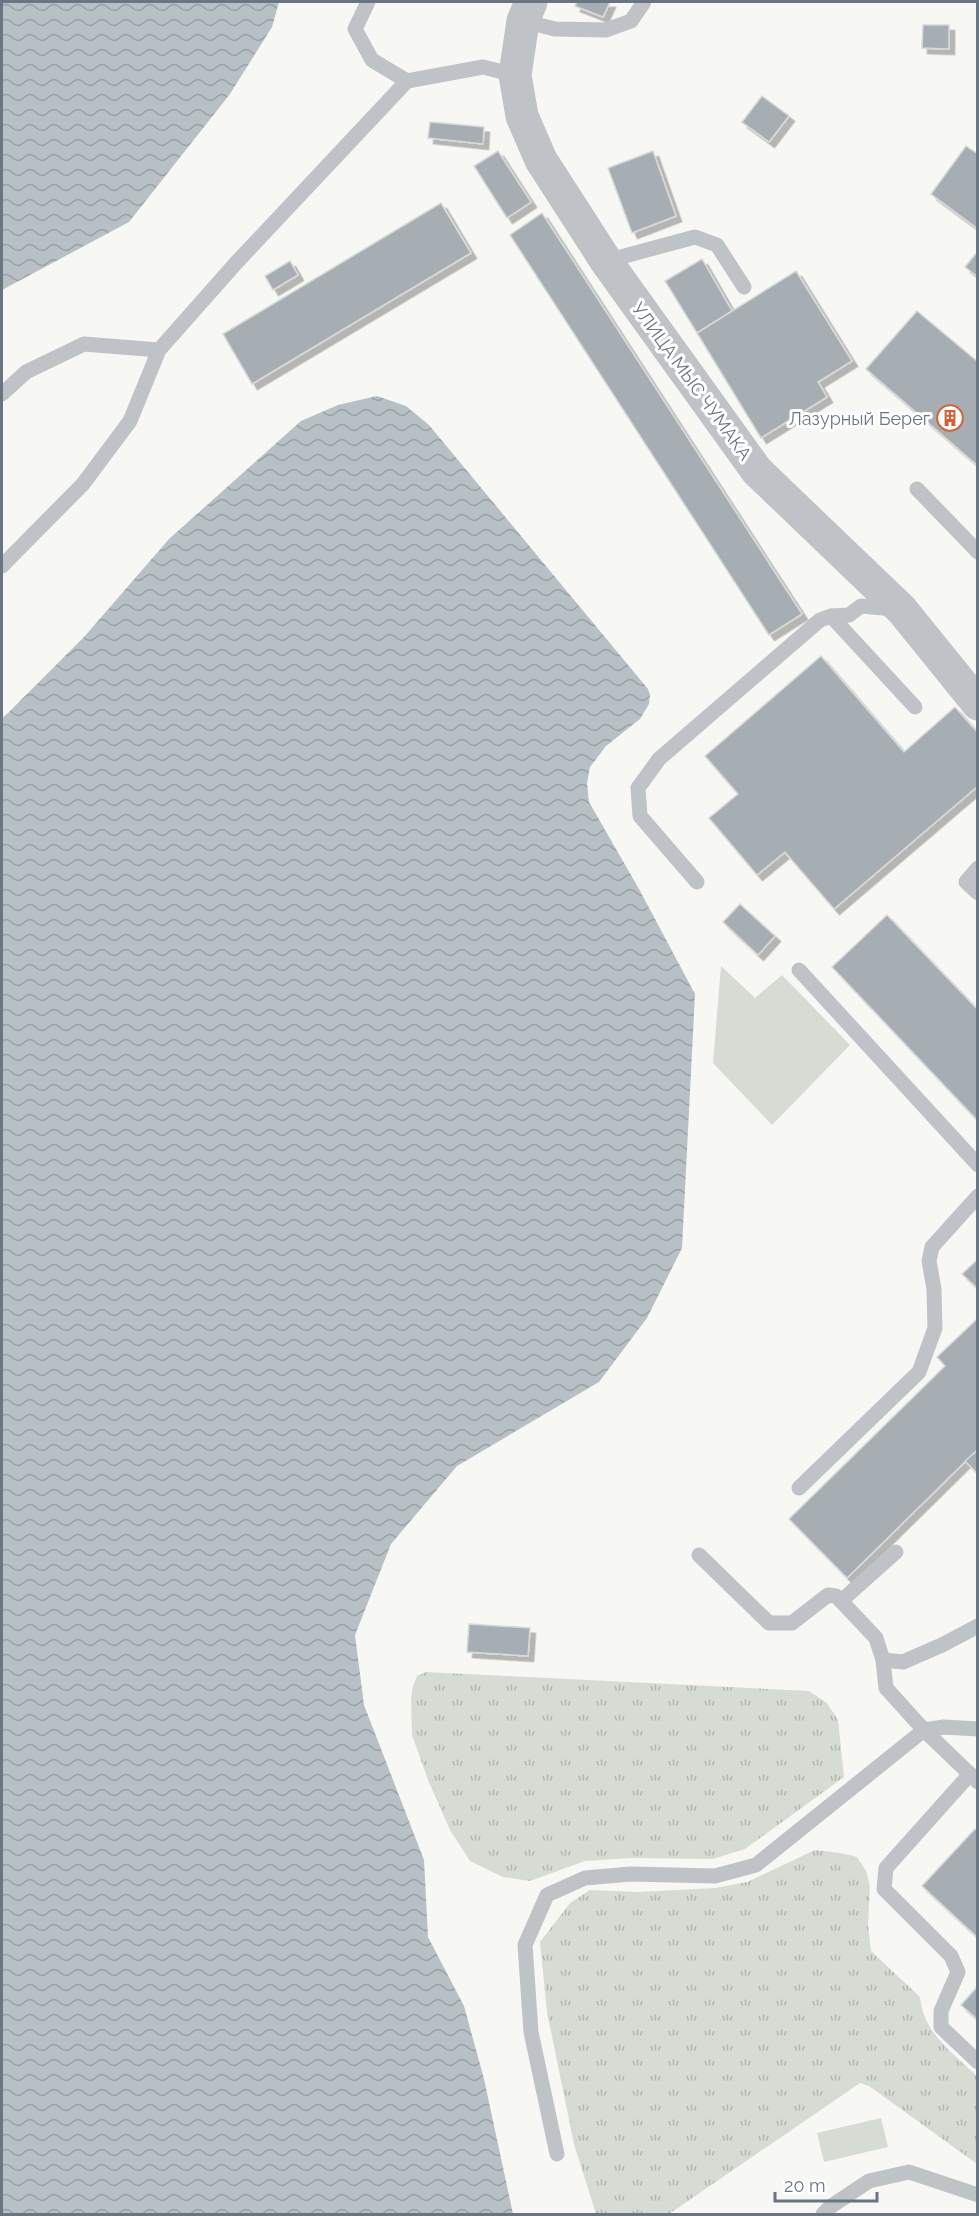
<svg xmlns="http://www.w3.org/2000/svg" width="979" height="2216" viewBox="0 0 979 2216" font-family="Raleway,sans-serif">
  <style>
    .grass { fill: url(#grass-tufts) }
    .green { fill: #d6dbd4 }
    .water { fill: url(#water-waves) }
    .building { fill: #a6adb3; stroke: #d8d8d7; stroke-width: 1.5; filter: url(#shadow) }
    .lines { fill: none; stroke-linecap: round; stroke-linejoin: round }
    .service { stroke: #bfc2c6; stroke-width: 15 }
    .tertiary { stroke: #bfc2c6; stroke-width: 33 }
    .labels { text-anchor: middle; dominant-baseline: central; stroke-width: 6; stroke-linejoin: round; paint-order: stroke }
    .street-label { font-size: 18px; fill: #697682; stroke: #fff }
    .poi-label { font-size: 18px; fill: #697682; stroke: #fff; text-anchor: end }
  </style>
  <defs>
    <pattern id="grass-tufts" width="24" height="20" patternUnits="userSpaceOnUse" patternTransform="scale(1.5)"><rect width="24" height="20" fill="#d6dbd4"/><path d="M3 7l-1-3M5 7V3M7 7l1-3M15 17l-1-3M17 17v-4M19 17l1-3" fill="none" stroke="#b2b6b1"/></pattern>
    <pattern id="water-waves" width="16" height="10" patternUnits="userSpaceOnUse" patternTransform="scale(1.5)"><rect width="16" height="10" fill="#b7c1c5"/><path d="M0 5q4-4 8 0t8 0" fill="none" stroke="#99a1a5"/></pattern>
    <filter id="shadow"><feDropShadow dx="5.5" dy="5.5" stdDeviation="0" flood-color="#0004"/></filter>
  </defs>
  <rect width="100%" height="100%" fill="#f7f7f4"/>
  <g class="grass">
    <polygon points="426,1672 809,1691 827,1703 838,1720 844,1777 745,1849 713,1859 631,1858 585,1861 530,1881 503,1877 470,1861 450,1830 428,1780 412,1735 411,1699 413,1686 417,1676"/>
    <path d="M815 1850 840 1853 857 1857 866 1871 870 1886 868 1925 871 1951 920 1997C923 2033 953 2053 977 2076V2164L869 2086 860 2083 669 2214H596L574 2144 547 2012 540 1942 570 1903 590 1890 638 1892 716 1888 747 1882Z"/>
  </g>
  <g class="green">
    <polygon points="721,966 755,998 782,975 850,1045 772,1125 713,1063"/>
    <polygon points="881,2118 888,2147 824,2162 817,2133"/>
  </g>
  <g class="water">
    <polygon points="2,2 279,2 272,27 230,94 129,222 2,290"/>
    <polygon points="377,396 406,406 429,425 648,689 650,695 649,704 640,719 606,746 590,767 587,783 589,802 639,889 695,994 682,1248 647,1318 599,1382 457,1466 391,1544 355,1635 364,1705 424,1860 428,1937 464,2006 484,2079 513,2214 2,2214 2,718 8,713 84,637 169,539 301,421 338,405"/>
  </g>
  <g class="building">
    <polygon points="577,2 610,2 603,17 575,6"/>
    <polygon points="923,25 949,25 949,49 922,48"/>
    <polygon points="762,96 789,116 769,142 742,122"/>
    <polygon points="430,122 484,127 483,144 428,138"/>
    <polygon points="966,146 978,154 978,229 931,194"/>
    <polygon points="498,151 531,202 507,218 474,166"/>
    <polygon points="653,151 676,216 632,233 608,168"/>
    <polygon points="441,203 471,253 252,384 223,334"/>
    <polygon points="542,213 802,614 769,635 510,235"/>
    <polygon points="978,251 978,277 965,267"/>
    <polygon points="702,259 732,311 697,333 665,281"/>
    <polygon points="290,261 298,275 273,290 265,276"/>
    <polygon points="796,271 852,361 818,382 827,397 761,438 697,333"/>
    <polygon points="917,311 978,362 978,466 866,369"/>
    <polygon points="821,656 904,752 955,707 978,733 978,786 834,909 785,852 757,875 709,818 738,794 705,756"/>
    <polygon points="740,904 775,936 758,955 723,922"/>
    <polygon points="887,915 978,1010 978,1121 832,967"/>
    <polygon points="978,1259 978,1289 962,1274"/>
    <polygon points="978,1318 978,1449 847,1578 789,1519 945,1366 937,1357"/>
    <polygon points="978,1450 978,1474 965,1461"/>
    <polygon points="469,1624 530,1628 528,1656 467,1652"/>
    <polygon points="975,1829 978,1831 978,1938 922,1886"/>
    <polygon points="978,1986 978,2020 961,2005"/>
  </g>
  <g class="lines">
    <g class="service">
      <polyline points="368,2 355,29 372,60 407,81 483,67 515,75"/>
      <polyline points="523,21 555,29 606,30 631,21 644,2"/>
      <polyline points="606,261 695,237 717,245 744,287"/>
      <polyline points="2,394 26,372 84,344 159,350"/>
      <polyline points="917,489 978,552"/>
      <polyline points="2,566 83,484 130,421 159,350 236,263 407,81"/>
      <polyline points="831,616 915,707"/>
      <polyline points="978,868 966,882 978,893"/>
      <polyline points="697,882 640,816 638,788 659,759 820,620 831,616 849,615 861,606 895,609"/>
      <polyline points="799,970 978,1165"/>
      <polyline points="799,1488 919,1372 935,1328 934,1289 929,1261 932,1247 978,1196"/>
      <polyline points="896,1552 841,1601 876,1638 883,1660 886,1688 924,1730 944,1727 978,1729"/>
      <polyline points="699,1555 769,1623 792,1623 828,1595 836,1596 841,1601"/>
      <polyline points="883,1660 903,1662 942,1645 978,1626"/>
      <polyline points="970,1774 886,1868 884,1889 951,1956 958,1972 941,2011 941,2027 978,2062"/>
      <polyline points="557,2154 531,2032 525,1945 547,1895 585,1878 631,1874 715,1876 756,1865 924,1730 978,1782"/>
      <polyline points="823,2214 830,2207 869,2181 909,2172 978,2195"/>
    </g>
    <polyline class="tertiary" points="531,2 523,21 515,75 522,116 541,160 606,261 757,471 902,610 978,704"/>
  </g>
  <defs>
    <g id="building-ring" transform="scale(1.35)"><circle r="9.5" fill="#fff" stroke="#d46137" stroke-width="1.5"/><path d="M-4-6H4V6H1V3H-1V6H-4ZM-2.5-4.3h1.7v1.8h-1.7ZM.8-4.3h1.7v1.8H.8ZM-2.5-1h1.7V.8h-1.7ZM.8-1h1.7V.8H.8Z" fill="#d46137"/></g>
  </defs>
  <g fill-rule="evenodd">
    <use href="#building-ring" x="950" y="418"/>
  </g>
  <g class="labels">
    <g class="street-label">
      <text transform="translate(692 381) rotate(54)">УЛИЦА МЫС ЧУМАКА</text>
    </g>
    <g class="poi-label">
      <text x="930" y="418">Лазурный Берег</text>
    </g>
  </g>
  <rect width="979" height="2216" fill="none" stroke="#697682" stroke-width="6"/>
  <path d="M775 2192v9h102v-9" fill="none" stroke="#697682" stroke-width="3"/>
  <text x="784" y="2192" font-size="18" fill="#697682" stroke="#ffffff" stroke-width="4.5" paint-order="stroke">20 m</text>
</svg>
